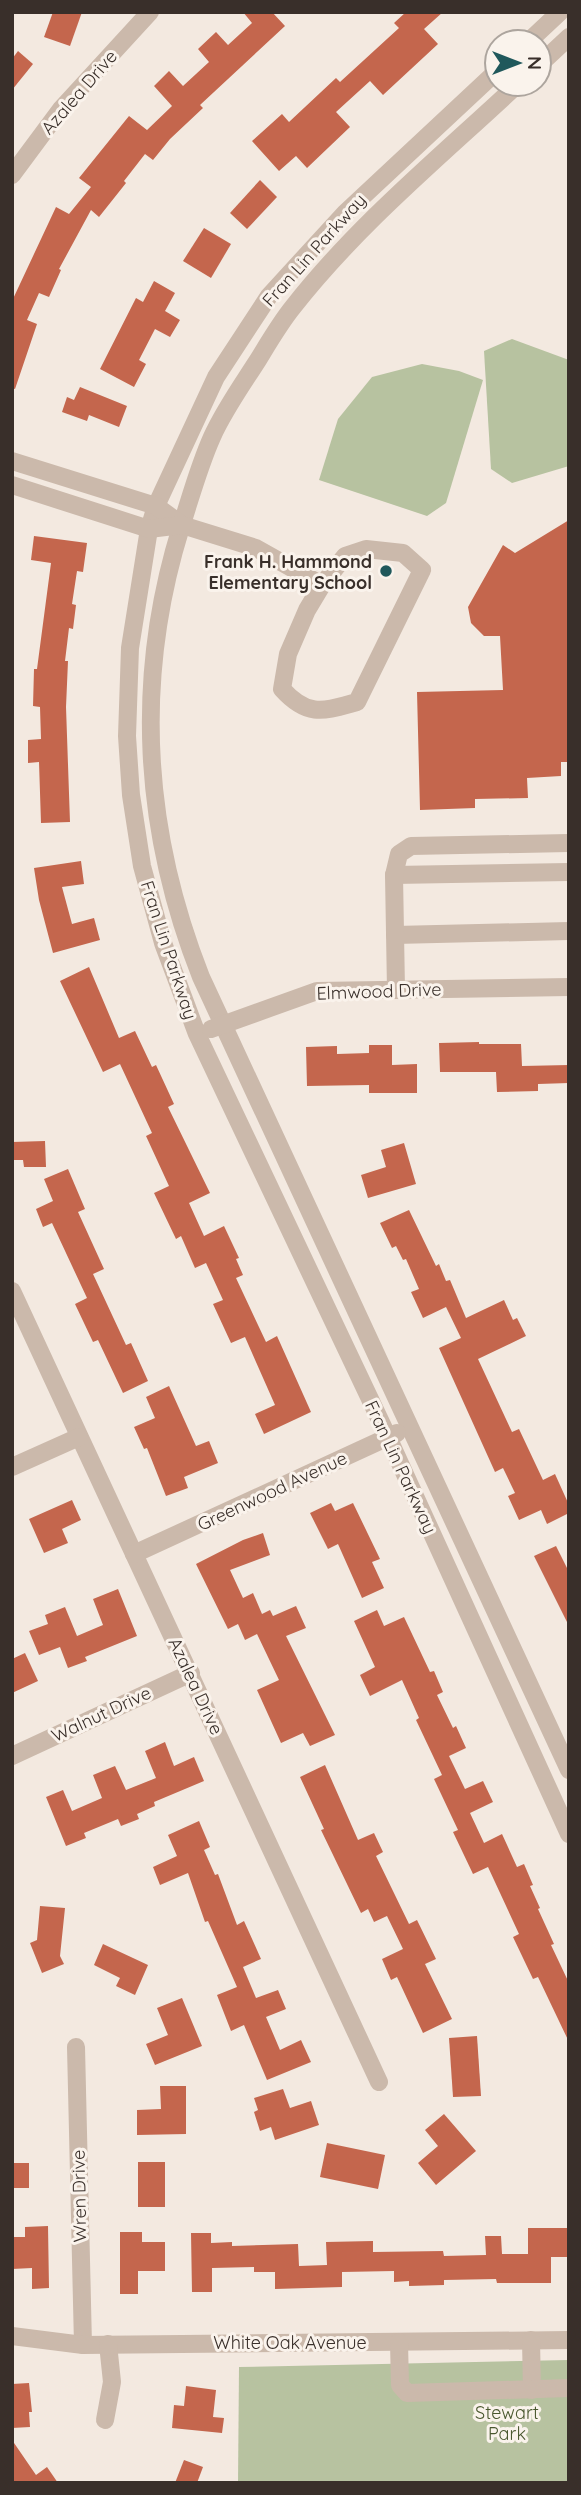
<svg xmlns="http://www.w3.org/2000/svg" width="581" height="2495" viewBox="0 0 581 2495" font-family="Quicksand,sans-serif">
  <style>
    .green { fill: #b7c2a0 }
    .building { fill: #c4664d }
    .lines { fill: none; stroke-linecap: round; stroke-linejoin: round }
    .minor { stroke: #cbb9ab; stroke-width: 18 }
    .poi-dot { fill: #20585b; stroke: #faf3ec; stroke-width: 2.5 }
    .labels { text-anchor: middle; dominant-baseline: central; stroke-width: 6; stroke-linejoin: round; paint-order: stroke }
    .street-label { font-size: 18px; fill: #392f2a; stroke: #faf3ec }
    .poi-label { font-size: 18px; font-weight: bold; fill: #392f2a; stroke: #faf3ec; text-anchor: end }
    .park-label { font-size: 18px; fill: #49572e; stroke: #faf3ec }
  </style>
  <rect width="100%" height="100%" fill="#f3e9e0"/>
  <g class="green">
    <polygon points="512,339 569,360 569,466 512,483 491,469 484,351"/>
    <polygon points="422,364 459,371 483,380 446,503 427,516 319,480 338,419 372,377"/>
    <polygon points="569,2360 569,2483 238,2483 239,2367"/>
  </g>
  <g class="building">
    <polygon points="53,12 82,12 70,46 44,37"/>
    <polygon points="243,12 272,12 285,26 200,105 203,108 170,139 153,160 145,154 124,181 126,183 99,217 91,210 59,269 61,270 49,297 39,293 27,320 37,324 15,389 12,388 12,301 56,207 69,214 91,187 79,178 129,116 147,130 172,106 154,86 169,71 183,86 209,62 198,49 216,32 228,45 252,23"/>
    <polygon points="406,12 443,12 424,29 438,44 383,95 370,81 336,112 350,127 307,168 296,156 279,171 252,141 282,114 289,122 336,78 340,82 399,28 394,23"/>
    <polygon points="18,51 33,64 12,90 12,59"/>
    <polygon points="260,180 277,197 247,229 230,213"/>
    <polygon points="204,228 231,244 211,278 183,261"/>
    <polygon points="154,281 175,293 165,311 180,320 170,337 155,329 139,360 146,364 134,387 100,369 136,298 143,302"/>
    <polygon points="80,387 127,406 119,427 89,415 87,421 62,412 67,397 74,400"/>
    <polygon points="569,520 569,762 561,762 561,776 527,778 528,798 475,799 475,808 420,810 417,692 503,690 500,636 484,636 471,623 468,607 503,545 515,553"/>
    <polygon points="34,536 87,543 83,572 77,571 72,604 76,605 73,629 69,628 65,661 68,661 66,707 70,822 41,823 39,762 28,763 28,740 41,739 40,707 33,706 34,669 37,669 51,563 31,560"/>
    <polygon points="81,861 84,884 62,887 72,924 94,918 100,940 53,953 39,900 34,868"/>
    <polygon points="89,967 119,1038 135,1031 152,1067 156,1065 174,1104 168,1107 210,1193 189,1203 204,1236 224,1226 239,1258 236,1259 243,1275 236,1278 266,1342 277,1336 311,1412 264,1434 255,1414 275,1405 245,1337 231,1343 213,1304 223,1300 206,1263 195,1268 181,1236 176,1239 154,1193 169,1186 146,1136 152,1133 120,1064 103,1072 60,981"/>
    <polygon points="479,1042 479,1044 521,1044 522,1066 569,1065 569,1083 538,1084 538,1091 497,1092 496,1072 440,1072 439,1043"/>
    <polygon points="369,1045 392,1045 392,1065 417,1064 417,1093 369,1093 369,1085 307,1086 306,1047 337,1046 337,1054 369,1053"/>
    <polygon points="45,1141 46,1167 24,1167 23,1160 12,1160 12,1142"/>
    <polygon points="404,1143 416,1184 368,1198 361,1175 386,1167 381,1150"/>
    <polygon points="68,1169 85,1209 78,1212 104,1269 93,1274 126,1345 131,1343 148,1381 123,1393 98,1340 93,1342 75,1304 87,1298 52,1223 43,1227 36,1209 53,1201 44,1179"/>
    <polygon points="409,1210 436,1266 439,1264 446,1281 450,1280 466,1318 504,1300 513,1320 517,1318 526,1336 478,1359 512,1432 519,1429 543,1480 555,1474 569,1505 569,1513 547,1524 541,1510 519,1520 508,1496 515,1493 503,1468 495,1472 439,1348 461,1338 446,1307 423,1318 411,1292 419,1289 406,1259 403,1260 396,1246 392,1248 380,1223"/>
    <polygon points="169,1386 196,1446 209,1441 218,1463 184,1477 188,1488 166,1496 147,1448 144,1449 134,1427 155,1418 146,1397"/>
    <polygon points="72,1500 81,1520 62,1529 68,1543 44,1553 29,1519"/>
    <polygon points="331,1503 335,1511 353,1503 380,1559 372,1562 384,1588 362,1598 338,1544 328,1549 310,1513"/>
    <polygon points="263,1533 270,1555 230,1570 243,1598 253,1593 262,1614 270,1610 273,1616 296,1606 306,1628 286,1636 335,1735 310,1746 303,1733 281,1743 257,1690 279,1680 257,1634 245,1640 238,1624 228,1629 196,1564 243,1540"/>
    <polygon points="556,1546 569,1572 569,1626 534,1556"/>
    <polygon points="118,1589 137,1636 85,1657 87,1661 68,1668 60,1647 39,1655 29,1631 48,1624 45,1615 65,1607 77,1636 103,1625 93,1599"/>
    <polygon points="377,1610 384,1626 404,1617 430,1672 434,1671 443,1692 437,1695 453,1728 456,1726 466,1748 449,1756 465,1789 483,1781 493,1802 470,1813 484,1843 502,1834 517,1867 524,1864 533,1885 530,1886 540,1908 538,1909 554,1944 551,1945 569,1983 569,2042 538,1977 533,1979 513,1937 519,1934 488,1867 473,1874 453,1832 458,1830 434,1779 442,1775 416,1720 419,1718 402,1680 370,1696 360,1675 375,1667 354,1621"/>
    <polygon points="25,1653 38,1681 12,1693 12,1659"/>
    <polygon points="165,1742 174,1766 194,1757 204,1781 154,1802 155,1806 137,1814 139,1819 121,1826 118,1819 84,1833 86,1838 66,1846 46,1797 63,1790 72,1811 102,1798 93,1775 115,1766 126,1790 156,1778 145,1751"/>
    <polygon points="325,1765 358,1840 374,1833 383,1852 376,1856 409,1924 417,1920 436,1959 425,1964 452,2019 423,2033 397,1977 391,1980 382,1959 403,1949 387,1916 374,1922 368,1909 361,1913 321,1830 324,1829 300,1777"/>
    <polygon points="199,1821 210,1847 204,1850 215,1875 218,1874 237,1925 244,1921 261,1959 243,1967 256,1998 278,1990 286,2009 266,2017 280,2050 301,2040 311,2062 267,2080 244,2025 231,2031 217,1995 237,1987 208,1921 205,1922 188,1873 160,1885 153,1867 177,1856 168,1835"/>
    <polygon points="40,1906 65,1908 60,1956 64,1964 42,1973 30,1943 37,1940"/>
    <polygon points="103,1944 148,1965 135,1995 116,1986 120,1978 94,1965"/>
    <polygon points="182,1998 202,2046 155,2065 146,2044 168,2035 157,2008"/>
    <polygon points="477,2036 481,2096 453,2097 449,2038"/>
    <polygon points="160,2086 186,2086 186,2134 137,2135 137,2110 161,2109"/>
    <polygon points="283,2089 290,2108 311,2101 319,2125 275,2140 271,2127 260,2131 254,2112 258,2110 254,2098"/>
    <polygon points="444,2114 476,2151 436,2185 418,2163 438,2146 425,2130"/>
    <polygon points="327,2143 385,2155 378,2189 320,2177"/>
    <rect x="138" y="2162" width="27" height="45"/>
    <rect x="12" y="2163" width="17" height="25"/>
    <polygon points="48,2226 49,2288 32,2289 32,2268 12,2269 12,2237 25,2237 25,2227"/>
    <polygon points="528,2228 569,2228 569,2257 551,2257 551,2283 497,2283 496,2279 444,2280 444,2285 409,2286 409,2281 394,2282 394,2271 342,2272 342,2287 275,2289 275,2272 254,2272 254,2267 212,2268 212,2292 192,2292 191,2233 211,2233 211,2243 232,2242 232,2246 298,2244 299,2266 327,2265 326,2242 373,2241 373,2252 443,2251 444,2256 486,2255 485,2236 501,2236 502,2254 528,2254"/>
    <polygon points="120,2232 142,2232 142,2242 165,2242 165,2271 138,2271 138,2294 120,2294"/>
    <polygon points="29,2383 32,2412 29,2412 30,2427 12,2428 12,2384"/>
    <polygon points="186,2386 216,2390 213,2417 224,2418 222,2433 172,2428 174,2405 184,2406"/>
    <polygon points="12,2440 36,2475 47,2467 58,2483 12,2483"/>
    <polygon points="184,2460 203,2467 197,2483 175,2483"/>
  </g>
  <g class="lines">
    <g class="minor">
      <polyline points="528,42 560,12"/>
      <polyline points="539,65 569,37"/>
      <polyline points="497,71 345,213 269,296 216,377 156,506 149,529 130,648 127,736 131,795 142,866 163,943 197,1034 388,1437 569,1834"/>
      <path d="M518 84C441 156 358 224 293 307 280 323 269 342 258 360 242 385 224 410 212 437 199 466 191 496 181 527 134 678 143 830 201 977L569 1770"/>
      <polyline points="12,175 61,109 150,12"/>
      <polyline points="12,461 156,506 182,525 256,548 322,585"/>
      <polyline points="12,485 149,529 182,525"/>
      <path d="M366 549 403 553 422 570 357 702C324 711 308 718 282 689L288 654 307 610 322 585 345 556Z"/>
      <polyline points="394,875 569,872"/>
      <polyline points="395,935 569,931"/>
      <polyline points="396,990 394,875 399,854 411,846 569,843"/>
      <polyline points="211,1029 317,991 569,987"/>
      <polyline points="12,1291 379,2082"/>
      <polyline points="12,1467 79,1437"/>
      <polyline points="134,1554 397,1433"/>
      <polyline points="12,1756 191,1673"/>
      <polyline points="76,2047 83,2345"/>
      <polyline points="12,2336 83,2345 569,2340"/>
      <polyline points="531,2340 532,2390"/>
      <polyline points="399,2342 400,2385 407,2393 569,2388"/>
      <polyline points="105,2420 112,2382 108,2344"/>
    </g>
  </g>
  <circle class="poi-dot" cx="386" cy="571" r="7"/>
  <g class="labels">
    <g class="street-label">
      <text transform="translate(79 92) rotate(-49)">Azalea Drive</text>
      <text transform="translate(314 250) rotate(-48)">Fran Lin Parkway</text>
      <text transform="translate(169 950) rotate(72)">Fran Lin Parkway</text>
      <text transform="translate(379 991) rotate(-2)">Elmwood Drive</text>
      <text transform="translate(401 1467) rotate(65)">Fran Lin Parkway</text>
      <text transform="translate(272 1491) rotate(-25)">Greenwood Avenue</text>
      <text transform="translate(196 1686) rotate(65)">Azalea Drive</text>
      <text transform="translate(101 1714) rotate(-25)">Walnut Drive</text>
      <text transform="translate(79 2196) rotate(-91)">Wren Drive</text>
      <text x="290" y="2342">White Oak Avenue</text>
    </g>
    <g class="poi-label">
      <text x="372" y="561">Frank H. Hammond<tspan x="372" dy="21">Elementary School</tspan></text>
    </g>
    <g class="park-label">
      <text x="507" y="2412">Stewart<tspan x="507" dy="21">Park</tspan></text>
    </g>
  </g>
  <rect width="581" height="2495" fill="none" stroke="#392f2a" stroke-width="28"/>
  <g transform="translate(518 63) rotate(90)"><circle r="33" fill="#faf3ec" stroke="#ada59e" stroke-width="2"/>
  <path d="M0-5L12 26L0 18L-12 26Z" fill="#20585b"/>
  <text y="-10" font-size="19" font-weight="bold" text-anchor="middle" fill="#392f2a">N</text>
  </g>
</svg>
